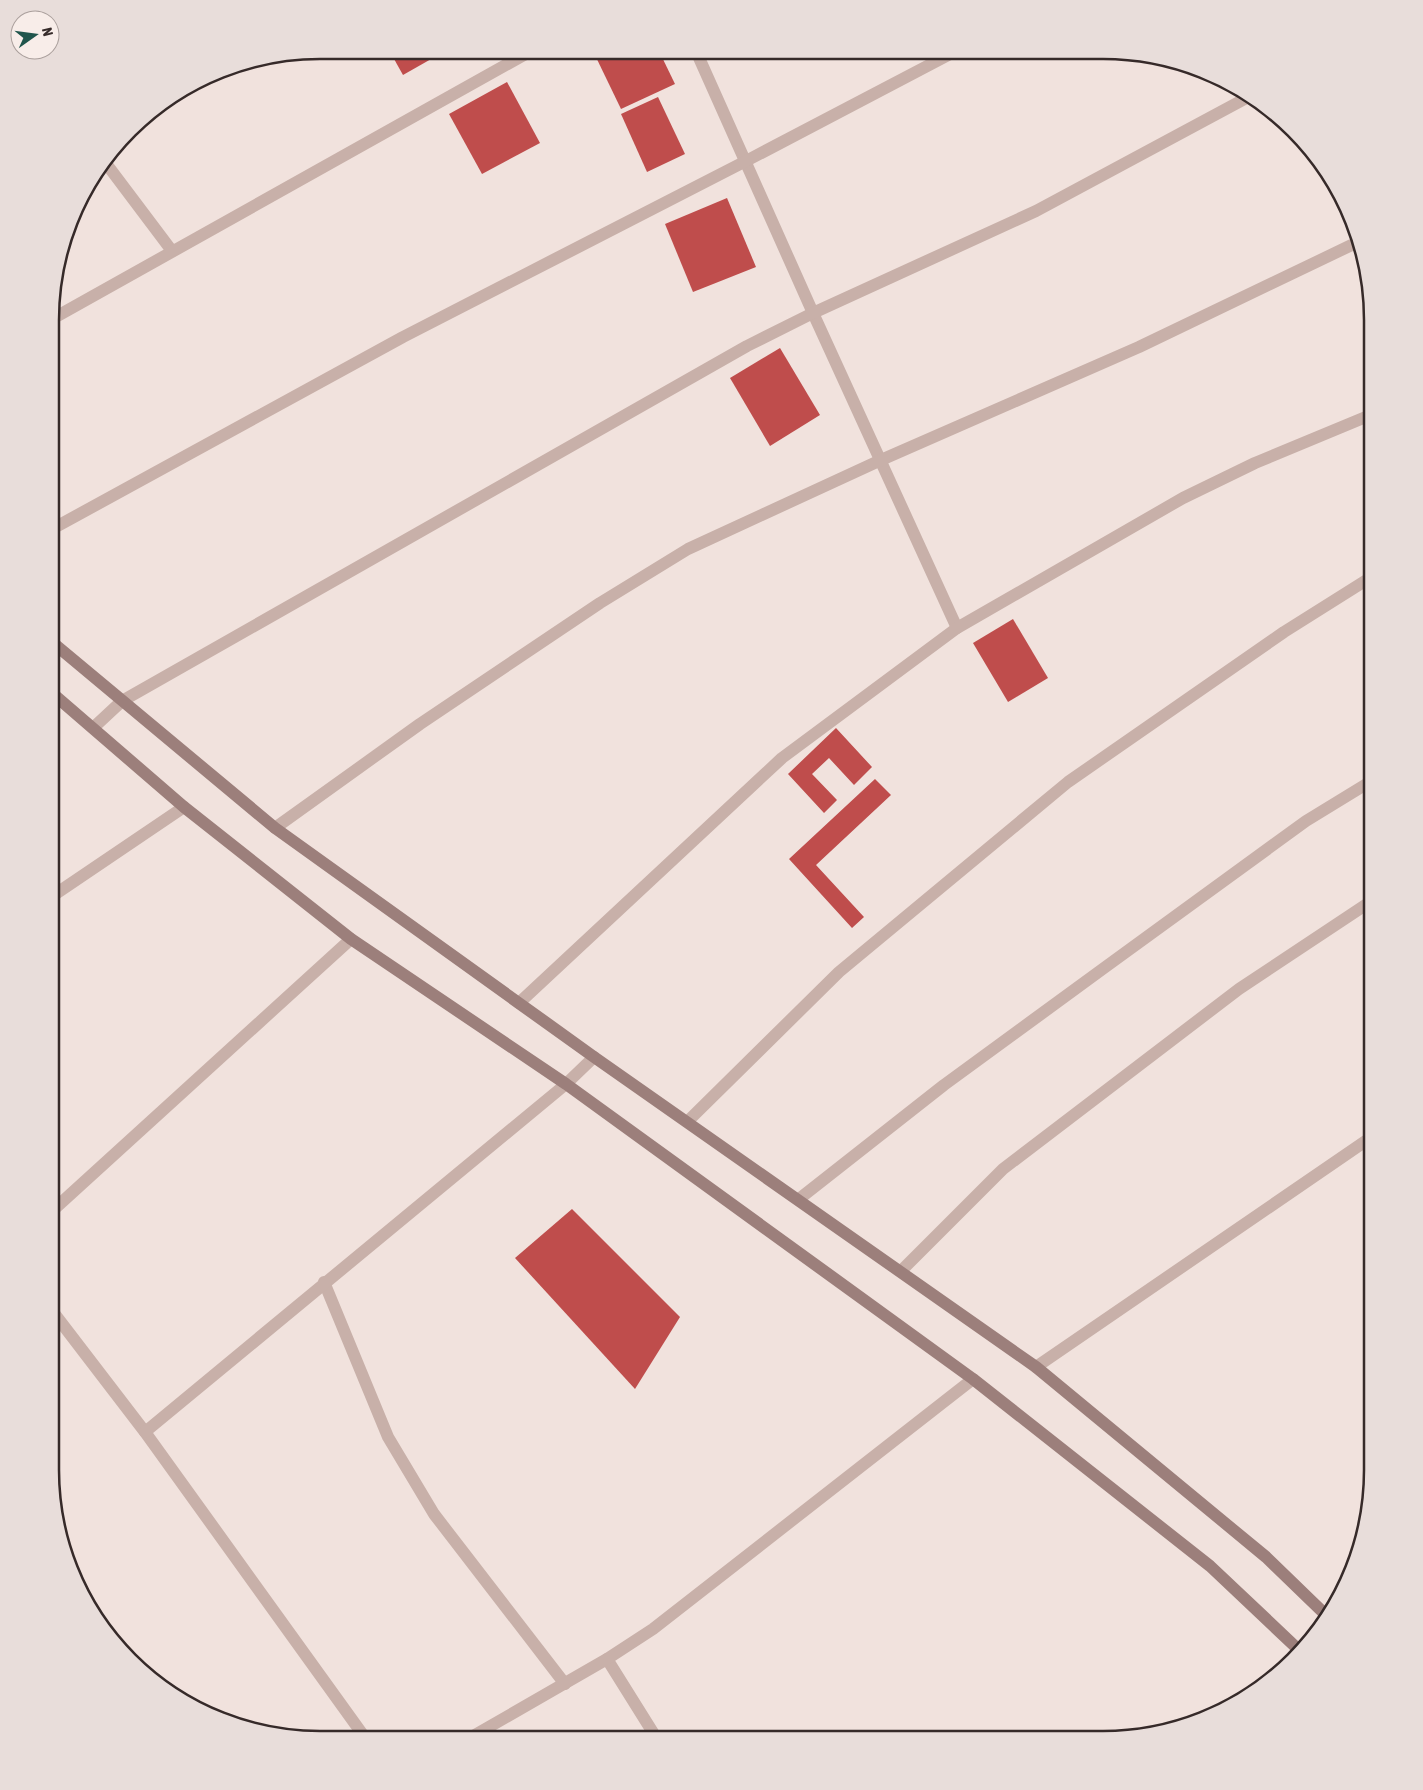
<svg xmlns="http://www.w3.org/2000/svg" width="1423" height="1790" viewBox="0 0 1423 1790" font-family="'Asap Condensed',sans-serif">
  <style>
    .building { fill: #bf4d4c }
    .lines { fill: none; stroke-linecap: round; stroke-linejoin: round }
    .minor { stroke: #c8b0a9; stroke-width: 12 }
    .secondary { stroke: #9c7f7b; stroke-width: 12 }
    .rim { fill: none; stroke: #362a29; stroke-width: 2.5 }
  </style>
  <rect width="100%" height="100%" fill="#f1e2dd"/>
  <g class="building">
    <polygon points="389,50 447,50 403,75"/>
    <polygon points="593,51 659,51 675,84 621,109"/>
    <polygon points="507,82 540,143 482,174 449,114"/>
    <polygon points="658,97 685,154 647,172 621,114"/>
    <polygon points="727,198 756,267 693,292 665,224"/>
    <polygon points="780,348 820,415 770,446 730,378"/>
    <polygon points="1013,619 1048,678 1008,702 973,643"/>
    <polygon points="836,728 872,767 854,785 829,758 812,774 837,800 824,813 788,774"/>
    <polygon points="875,779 891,795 816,865 864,917 852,928 789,859"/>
    <polygon points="572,1209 680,1317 635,1389 515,1258"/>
  </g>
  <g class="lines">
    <g class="minor">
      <polyline points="696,51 813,313 957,628"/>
      <polyline points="105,162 172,251"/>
      <polyline points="52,319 531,51"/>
      <polyline points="52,529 403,337 746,161 954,52"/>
      <polyline points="93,728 122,701 747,346 813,313 1036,211 1252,95"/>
      <polyline points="275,828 420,724 600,603 688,549 881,460 1139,347 1360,241"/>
      <polyline points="51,897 184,807"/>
      <polyline points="519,1003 782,758 957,628 1183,498 1255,463 1373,414"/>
      <polyline points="688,1121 839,972 1068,782 1284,632 1373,576"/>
      <polyline points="799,1199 944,1085 1104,968 1306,821 1373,780"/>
      <polyline points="51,1212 351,939"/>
      <polyline points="901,1271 1003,1169 1239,989 1373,900"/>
      <polyline points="324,1282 388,1437 434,1514 565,1684"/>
      <polyline points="50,1308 145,1432 366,1739"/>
      <polyline points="1036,1367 1373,1136"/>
      <polyline points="145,1432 566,1084 594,1057"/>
      <polyline points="607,1659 657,1739"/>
      <polyline points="468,1739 607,1659 653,1629 973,1379"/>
    </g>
    <g class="secondary">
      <polyline points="52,642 275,828 594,1057 1036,1367 1266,1557 1329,1618"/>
      <polyline points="52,693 184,807 351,939 566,1084 973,1379 1210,1566 1301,1652"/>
    </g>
  </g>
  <path d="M0 0H1423V1790H0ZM320 59H1103A261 261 0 0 1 1364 320V1470A261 261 0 0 1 1103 1731H320A261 261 0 0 1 59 1470V320A261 261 0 0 1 320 59Z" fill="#e8ddda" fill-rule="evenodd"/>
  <path class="rim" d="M320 59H1103A261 261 0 0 1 1364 320V1470A261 261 0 0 1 1103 1731H320A261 261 0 0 1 59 1470V320A261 261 0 0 1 320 59Z"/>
  <g transform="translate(35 35) rotate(76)"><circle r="24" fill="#f8ede9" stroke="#aa9f9c"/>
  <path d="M0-4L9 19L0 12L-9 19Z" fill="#20554c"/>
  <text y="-8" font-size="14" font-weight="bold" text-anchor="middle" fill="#362a29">N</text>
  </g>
</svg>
